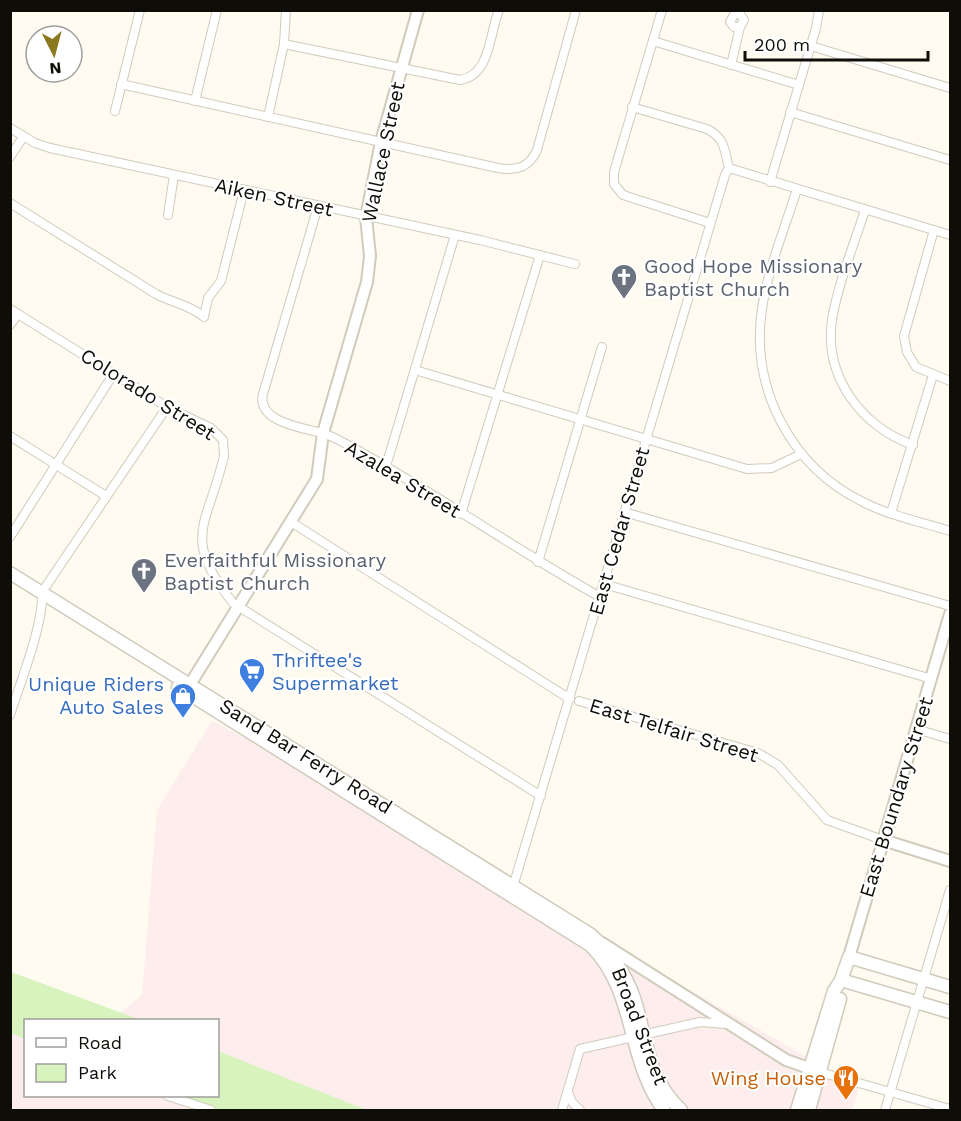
<svg xmlns="http://www.w3.org/2000/svg" width="961" height="1121" viewBox="0 0 961 1121" font-family="'Work Sans',sans-serif">
  <style>
    .commercial { fill: #fdedec; fill-rule: evenodd }
    .green { fill: #d9f3bf }
    .lines { fill: none; stroke-linecap: round; stroke-linejoin: round }
    .street-casing { stroke: #d0cbbb; stroke-width: 10 }
    .secondary-casing { stroke: #d0cbbb; stroke-width: 14 }
    .primary-casing { stroke: #d0cbbb; stroke-width: 15 }
    .street { stroke: #fff; stroke-width: 8 }
    .secondary { stroke: #fff; stroke-width: 10 }
    .primary { stroke: #fff; stroke-width: 12 }
    .labels { text-anchor: middle; dominant-baseline: central; stroke-width: 4.5; stroke-linejoin: round; paint-order: stroke }
    .street-label { font-size: 20px; fill: #0f0d08; stroke: #fff }
    .worship-label { font-size: 20px; fill: #5b616d; stroke: #fff; text-anchor: start }
    .shop-label { font-size: 20px; fill: #366cbe; stroke: #fff; text-anchor: start }
    .food-label { font-size: 20px; fill: #c56008; stroke: #fff; text-anchor: end }
  </style>
  <rect width="100%" height="100%" fill="#fffbf1"/>
  <path class="commercial" d="M212 721 299 766 859 1087 852 1110H11L10 987 117 1016 142 995 157 810ZM26 1020H218V1096H26Z"/>
  <g class="green">
    <polygon points="11,972 141,1020 26,1020 25,1039 11,1033"/>
    <polygon points="218,1051 367,1110 202,1110 165,1096 218,1096"/>
  </g>
  <g class="lines">
    <g class="street-casing">
      <g id="street">
        <polyline points="662,10 614,172 614,184 623,195 710,223"/>
        <polyline points="653,41 799,85"/>
        <path d="M284 44 460 80C491 75 489 34 499 10"/>
        <polyline points="811,46 950,88"/>
        <polyline points="731,65 740,27 744,20 740,14 735,13 730,22 734,27 740,27"/>
        <path d="M121 84 498 168C516 171 529 168 537 150L576 10"/>
        <polyline points="195,101 217,10"/>
        <path d="M632 107 707 129C726 139 724 150 729 168"/>
        <polyline points="115,111 140,10"/>
        <polyline points="790,112 950,160"/>
        <polyline points="268,117 284,44 286,10"/>
        <polyline points="10,128 35,143 50,148 480,240 575,264"/>
        <polyline points="10,157 23,137"/>
        <polyline points="729,168 950,235"/>
        <polyline points="770,182 816,28 819,10"/>
        <path d="M797 189C785 228 768 268 762 309 750 388 791 467 863 502 890 516 922 522 950 531"/>
        <path d="M10 203 156 294C173 303 190 305 204 317L208 298 221 281 244 190"/>
        <path d="M318 206 263 394C256 423 306 428 325 434 334 437 342 442 350 446 435 493 515 549 600 597"/>
        <path d="M865 210C854 245 838 283 832 320 824 377 861 426 913 445"/>
        <polyline points="168,215 174,175"/>
        <polyline points="934,230 904,336 907,352 916,367 950,381"/>
        <path d="M10 309 167 407 211 428 223 440 224 456C208 526 180 536 233 603L541 796"/>
        <polyline points="10,325 18,314"/>
        <polyline points="415,370 747,469 772,468 801,454"/>
        <polyline points="10,436 106,496"/>
        <polyline points="386,466 455,235"/>
        <polyline points="624,512 950,606"/>
        <polyline points="891,513 933,375"/>
        <polyline points="461,514 540,255"/>
        <polyline points="291,522 570,699"/>
        <polyline points="10,537 114,373"/>
        <polyline points="538,562 602,347"/>
        <polyline points="604,584 932,679"/>
        <polyline points="579,701 758,753 778,765 827,820 883,840"/>
        <path d="M10 715C20 683 44 624 42 592L167 407"/>
        <polyline points="916,729 950,739"/>
        <polyline points="512,890 725,175 729,168"/>
        <polyline points="820,1072 950,1109"/>
        <polyline points="568,1092 572,1102 580,1110"/>
        <polyline points="168,1096 211,1110"/>
        <polyline points="562,1110 580,1049 700,1022 726,1024"/>
        <polyline points="885,1110 950,890"/>
      </g>
    </g>
    <g class="secondary-casing">
      <g id="secondary">
        <polyline points="186,691 317,479 323,433 367,282 370,256 366,217 381,142 418,10"/>
        <polyline points="883,840 950,861"/>
        <polyline points="602,943 786,1060 817,1071"/>
        <polyline points="849,957 950,614"/>
      </g>
    </g>
    <g class="primary-casing">
      <g id="primary">
        <path d="M10 573 590 934C611 952 625 972 634 998 647 1038 647 1079 681 1110"/>
        <path d="M178 687 590 945C637 991 626 1060 664 1110"/>
        <polyline points="841,980 950,1012"/>
        <polyline points="797,1110 834,991 841,980 849,957 950,987"/>
        <polyline points="809,1110 840,999"/>
      </g>
    </g>
    <use href="#street" class="street"/>
    <use href="#secondary" class="secondary"/>
    <use href="#primary" class="primary"/>
  </g>
  <defs>
    <g id="church-pin" transform="scale(1.35)"><path d="M0 17L-7.5 6A9.5 9.5 0 1 1 7.5 6Z" fill="#6b7280" stroke="#fff"/><path d="M-1.2-6h2.4v3.5h3.3v2.4h-3.3V6h-2.4V-.1h-3.3v-2.4h3.3Z" fill="#fff"/></g>
    <g id="supermarket-pin" transform="scale(1.35)"><path d="M0 17L-7.5 6A9.5 9.5 0 1 1 7.5 6Z" fill="#3f7fe0" stroke="#fff"/><path d="M-6-5.5h2.5l.6 2H6L4.5 2H-2.5L-4.4-4H-6ZM-1.5 3.2a1.3 1.3 0 1 0 .1 0ZM3 3.2a1.3 1.3 0 1 0 .1 0Z" fill="#fff"/></g>
    <g id="shop-pin" transform="scale(1.35)"><path d="M0 17L-7.5 6A9.5 9.5 0 1 1 7.5 6Z" fill="#3f7fe0" stroke="#fff"/><path d="M-5-2.5h2.3a2.7 3.5 0 0 1 5.4 0H5L5.5 6h-11ZM-1.5-2.5h3a1.5 2.3 0 0 0-3 0Z" fill="#fff"/></g>
    <g id="restaurant-pin" transform="scale(1.35)"><path d="M0 17L-7.5 6A9.5 9.5 0 1 1 7.5 6Z" fill="#e8710a" stroke="#fff"/><path d="M-5-6h1v4h1v-4h1v4h1v-4h1v5L-1.5 .5V6h-2V.5L-5-1ZM5-6V6H3V1.5H1.5Q1.5-4 5-6Z" fill="#fff"/></g>
  </defs>
  <g fill-rule="evenodd">
    <use href="#church-pin" x="624" y="277"/>
    <use href="#church-pin" x="144" y="571"/>
    <use href="#supermarket-pin" x="252" y="671"/>
    <use href="#shop-pin" x="183" y="696"/>
    <use href="#restaurant-pin" x="846" y="1078"/>
  </g>
  <g class="labels">
    <g class="street-label">
      <text transform="translate(383 152) rotate(-78)">Wallace Street</text>
      <text transform="translate(274 197) rotate(12)">Aiken Street</text>
      <text transform="translate(148 394) rotate(32)">Colorado Street</text>
      <text transform="translate(403 479) rotate(31)">Azalea Street</text>
      <text transform="translate(619 531) rotate(-74)">East Cedar Street</text>
      <text transform="translate(674 730) rotate(17)">East Telfair Street</text>
      <text transform="translate(306 756) rotate(32)">Sand Bar Ferry Road</text>
      <text transform="translate(896 797) rotate(-73)">East Boundary Street</text>
      <text transform="translate(640 1026) rotate(69)">Broad Street</text>
    </g>
    <g class="worship-label">
      <text x="644" y="266">Good Hope Missionary<tspan x="644" dy="23">Baptist Church</tspan></text>
      <text x="164" y="560">Everfaithful Missionary<tspan x="164" dy="23">Baptist Church</tspan></text>
    </g>
    <g class="shop-label">
      <text x="272" y="660">Thriftee's<tspan x="272" dy="23">Supermarket</tspan></text>
      <text x="164" y="684" text-anchor="end">Unique Riders<tspan x="164" dy="23">Auto Sales</tspan></text>
    </g>
    <g class="food-label">
      <text x="826" y="1078">Wing House</text>
    </g>
  </g>
  <rect width="961" height="1121" fill="none" stroke="#0f0d08" stroke-width="24"/>
  <rect x="24" y="1019" width="195" height="78" fill="#ffffff" stroke="#9f9e9c" stroke-width="1.5"/>
  <rect x="36" y="1038" width="30" height="9" fill="#ffffff" stroke="#9f9e9c" stroke-width="1.5"/>
  <text x="78" y="1049" font-size="18" fill="#0f0d08">Road</text>
  <rect x="36" y="1064" width="30" height="18" fill="#d9f3bf" stroke="#9f9e9c" stroke-width="1.5"/>
  <text x="78" y="1079" font-size="18" fill="#0f0d08">Park</text>
  <g transform="translate(54 54) rotate(174)"><circle r="28" fill="#ffffff" stroke="#9f9e9c" stroke-width="1.5"/>
  <path d="M0-4.5L10 22L0 15L-10 22Z" fill="#8a791e"/>
  <text y="-9" font-size="16" font-weight="bold" text-anchor="middle" fill="#0f0d08">N</text>
  </g>
  <path d="M745 51v9h183v-9" fill="none" stroke="#0f0d08" stroke-width="3"/>
  <text x="754" y="51" font-size="18" fill="#0f0d08" stroke="#ffffff" stroke-width="4.5" paint-order="stroke">200 m</text>
</svg>
